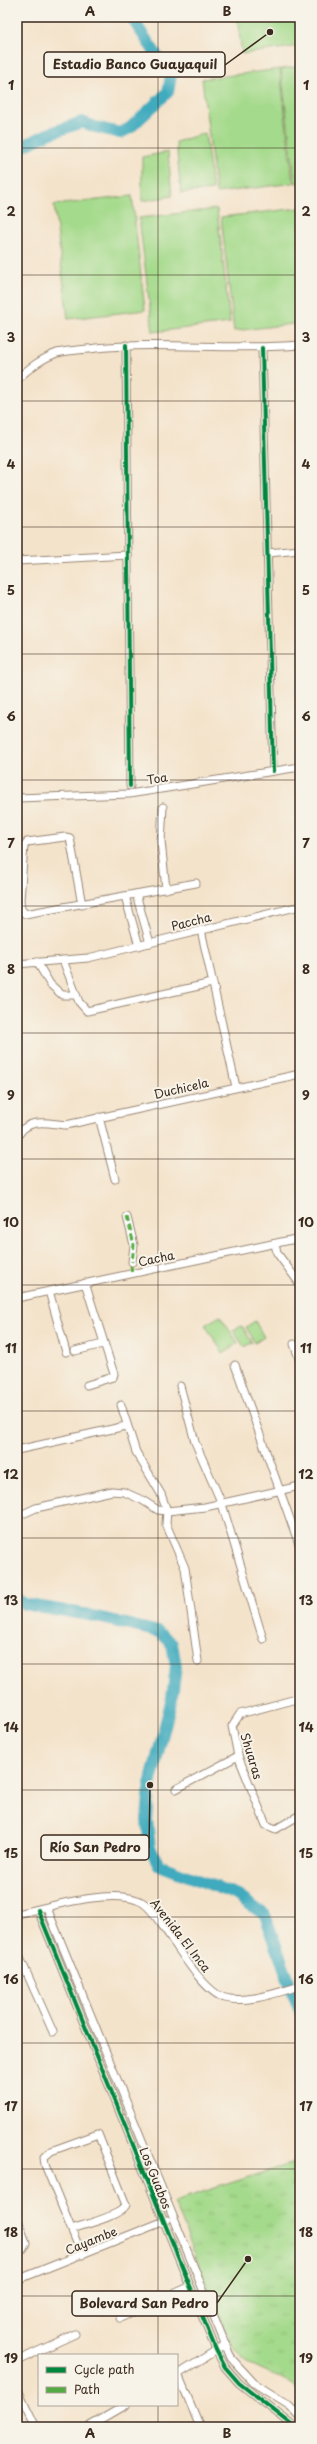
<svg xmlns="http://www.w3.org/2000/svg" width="317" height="2444" viewBox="0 0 317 2444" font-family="'Playpen Sans',sans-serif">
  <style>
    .grass { fill: url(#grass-tufts); stroke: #708254 }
    .garden { fill: #a4da8b; stroke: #708254 }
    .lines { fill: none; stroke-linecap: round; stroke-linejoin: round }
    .river { stroke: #3fabbe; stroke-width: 12 }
    .minor-casing { stroke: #988674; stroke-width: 9 }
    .minor { stroke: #fff; stroke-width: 7 }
    .quiet { stroke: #55ab43; stroke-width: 3; stroke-dasharray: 6 3; stroke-linecap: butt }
    .cycleway-casing { stroke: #f7f3e8; stroke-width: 6 }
    .cycleway { stroke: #00873e; stroke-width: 4 }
    .grid { fill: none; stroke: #3b2a1e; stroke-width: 1; stroke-opacity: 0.55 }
    .labels { text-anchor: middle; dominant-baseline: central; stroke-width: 4; stroke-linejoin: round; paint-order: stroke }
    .street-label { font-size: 12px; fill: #3b2a1e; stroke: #f7f3e8 }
    .leader { fill: none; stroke: #3b2a1e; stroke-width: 1.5 }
    .callout-dot { fill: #3b2a1e; stroke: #f7f3e8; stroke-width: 1.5 }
    .callout { fill: #f7f3e8; stroke: #3b2a1e; stroke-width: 1.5 }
    .callout-label { font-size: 13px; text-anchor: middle; font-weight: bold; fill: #3b2a1e }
    .neatline { fill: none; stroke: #3b2a1e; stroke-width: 1.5 }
    .grid-label { font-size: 13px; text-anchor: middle; font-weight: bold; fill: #3b2a1e }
  </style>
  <defs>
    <pattern id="grass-tufts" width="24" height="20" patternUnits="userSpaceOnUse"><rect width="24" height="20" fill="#a4da8b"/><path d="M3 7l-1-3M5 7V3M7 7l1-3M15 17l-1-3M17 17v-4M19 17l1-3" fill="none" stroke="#8ebb78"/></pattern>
  </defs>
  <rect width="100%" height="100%" fill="#f7f3e8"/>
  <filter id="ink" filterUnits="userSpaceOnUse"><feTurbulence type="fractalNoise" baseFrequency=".025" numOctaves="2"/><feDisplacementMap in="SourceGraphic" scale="8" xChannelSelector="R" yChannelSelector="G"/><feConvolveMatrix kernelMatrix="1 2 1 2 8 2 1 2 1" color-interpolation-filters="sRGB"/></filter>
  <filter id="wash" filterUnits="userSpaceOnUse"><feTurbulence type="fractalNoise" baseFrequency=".012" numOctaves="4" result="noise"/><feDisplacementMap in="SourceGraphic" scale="16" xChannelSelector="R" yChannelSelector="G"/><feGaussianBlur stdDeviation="0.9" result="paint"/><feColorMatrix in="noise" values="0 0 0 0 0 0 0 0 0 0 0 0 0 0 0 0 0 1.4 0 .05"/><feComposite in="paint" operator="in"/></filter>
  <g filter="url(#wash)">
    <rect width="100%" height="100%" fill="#f4e3cb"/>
    <polygon class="grass" points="300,2161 300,2391 283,2379 246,2362 232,2345 220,2319 174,2201"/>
    <g class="garden">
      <polygon points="237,17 300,17 300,46 242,54"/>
      <polygon points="300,66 300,182 295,183 281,69"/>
      <polygon points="280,69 293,183 216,193 202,79"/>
      <polygon points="205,133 213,190 181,193 176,142"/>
      <polygon points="168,152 172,196 142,201 142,157"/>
      <polygon points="132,196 145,310 68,319 54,205"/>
      <polygon points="300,208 300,323 234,331 221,217"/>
      <polygon points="217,209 230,323 153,332 139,218"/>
      <polygon points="220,1316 238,1343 223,1353 205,1325"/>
      <polygon points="255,1321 264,1337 255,1343 246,1327"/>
      <polygon points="242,1326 252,1342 244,1347 233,1330"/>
    </g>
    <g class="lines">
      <g class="river">
        <polyline points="17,149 48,134 82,122 95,127 120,133 130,128 168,92 171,76 131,17"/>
        <polyline points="17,1598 24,1604 89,1615 159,1632 172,1644 176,1666 172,1698 150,1785 147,1820 150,1848 159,1865 235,1894 265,1915 300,2012"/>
      </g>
    </g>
  </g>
  <g filter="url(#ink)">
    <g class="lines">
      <g class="minor-casing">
        <g id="minor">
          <polyline points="126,345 130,786"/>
          <polyline points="262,348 273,771"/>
          <path d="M17 380C27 369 43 358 57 353 70 350 84 350 96 348 164 341 232 351 300 345"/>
          <polyline points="268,553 300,550"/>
          <polyline points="17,561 128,555"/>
          <polyline points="17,798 129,794 300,767"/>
          <polyline points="163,807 161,841 166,889"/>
          <polyline points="136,894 150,943"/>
          <polyline points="125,896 139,946"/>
          <polyline points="82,905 70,838 65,837 27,842 24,846 20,900 21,909 25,914 196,883"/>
          <polyline points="201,930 236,1087"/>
          <polyline points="63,960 79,1002 87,1011 212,983"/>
          <polyline points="37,962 50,984 62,995 76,995"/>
          <polyline points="17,964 88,958 300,906"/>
          <polyline points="99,1117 115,1179"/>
          <path d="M17 1137C28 1117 46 1123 66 1125L300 1074"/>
          <polyline points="127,1217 134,1245 132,1262"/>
          <polyline points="275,1244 277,1253 300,1284"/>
          <polyline points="85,1283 114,1374 113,1377 87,1385"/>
          <polyline points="49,1291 66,1352"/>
          <polyline points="17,1298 300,1238"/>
          <polyline points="294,1344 300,1361"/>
          <polyline points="75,1351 103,1344"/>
          <polyline points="235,1365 300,1547"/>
          <polyline points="180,1386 195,1442 222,1504 263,1639"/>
          <polyline points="121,1405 136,1452 161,1494 167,1511 166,1524 185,1568 198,1661"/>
          <polyline points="17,1450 126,1426"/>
          <polyline points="25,1513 36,1508 112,1491 124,1492 142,1500 158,1510 167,1511 205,1507 300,1486"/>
          <polyline points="300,1698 240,1714 232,1726 238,1756 266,1825 276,1829 300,1815"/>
          <polyline points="176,1789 238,1756"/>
          <polyline points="47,1908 231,2358 254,2383 290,2406 300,2417"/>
          <polyline points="38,1910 216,2350 225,2367 239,2383 295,2427"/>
          <path d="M17 1914C49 1907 107 1889 137 1900 148 1903 155 1916 162 1925 176 1944 203 1992 225 1998 247 2004 279 1992 300 1986"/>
          <polyline points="17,1951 53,2032"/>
          <polyline points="17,2217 26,2243 23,2249 17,2252"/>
          <path d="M71 2229C83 2225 121 2216 126 2205L98 2134 51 2151 44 2157 45 2165 82 2255"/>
          <polyline points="17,2280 167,2220"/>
          <polyline points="120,2318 189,2287"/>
          <polyline points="17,2361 75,2334"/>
          <polyline points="178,2374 200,2427"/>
          <polyline points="177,2375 226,2344"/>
          <polyline points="17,2388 36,2427"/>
          <polyline points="88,2427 126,2405"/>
        </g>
      </g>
      <use href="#minor" class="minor"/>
      <g class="quiet">
        <polyline points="127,1217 134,1245 132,1262"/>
        <polyline points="131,1266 132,1274"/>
      </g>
      <g class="cycleway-casing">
        <g id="cycleway">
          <polyline points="126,345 130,786"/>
          <polyline points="262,348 273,771"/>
          <polyline points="38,1910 216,2350 225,2367 239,2383 295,2427"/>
        </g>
      </g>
      <use href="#cycleway" class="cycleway"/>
    </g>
  </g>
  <path class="grid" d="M158 17V2355M17 148H300M17 275H300M17 401H300M17 527H300M17 654H300M17 780H300M17 906H300M17 1033H300M17 1159H300M17 1285H300M17 1411H300M17 1538H300M17 1664H300M17 1790H300M17 1917H300M17 2043H300M17 2169H300M17 2296H300M158 2405V2427"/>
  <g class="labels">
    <g class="street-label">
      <text transform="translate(157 778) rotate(-9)">Toa</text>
      <text transform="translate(191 921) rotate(-14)">Paccha</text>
      <text transform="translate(181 1088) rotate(-13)">Duchicela</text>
      <text transform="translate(156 1258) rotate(-12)">Cacha</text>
      <text transform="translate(252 1756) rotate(73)">Shuaras</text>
      <text transform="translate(181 1935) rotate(52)">Avenida El Inca</text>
      <text transform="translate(156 2178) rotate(68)">Los Guabos</text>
      <text transform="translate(91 2240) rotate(-22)">Cayambe</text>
    </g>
  </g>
  <path class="leader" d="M270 32L225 65M150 1785L149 1848M248 2259L217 2303"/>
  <g class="callout-dot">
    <circle cx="270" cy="32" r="4"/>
    <circle cx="150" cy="1785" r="4"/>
    <circle cx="248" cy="2259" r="4"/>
  </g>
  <g class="callout">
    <rect x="44" y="52" width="181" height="25" rx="4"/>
    <rect x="41" y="1835" width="108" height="25" rx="4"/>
    <rect x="72" y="2291" width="145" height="25" rx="4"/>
  </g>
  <g class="callout-label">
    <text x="135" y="69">Estadio Banco Guayaquil</text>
    <text x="95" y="1852">Río San Pedro</text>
    <text x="144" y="2308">Bolevard San Pedro</text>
  </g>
  <rect width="317" height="2444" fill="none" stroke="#f7f3e8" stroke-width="44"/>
  <rect x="38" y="2354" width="140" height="52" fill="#f7f3e8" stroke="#aca397"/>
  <rect x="46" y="2367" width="20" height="6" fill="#00873e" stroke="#aca397"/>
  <text x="74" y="2374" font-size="12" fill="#3b2a1e">Cycle path</text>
  <rect x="46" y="2387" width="20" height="6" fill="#55ab43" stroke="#aca397"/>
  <text x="74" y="2394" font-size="12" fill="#3b2a1e">Path</text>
  <rect x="22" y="22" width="273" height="2400" class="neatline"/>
  <g class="grid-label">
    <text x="90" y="16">A</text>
    <text x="227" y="16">B</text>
    <text x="11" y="90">1</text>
    <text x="306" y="90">1</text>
    <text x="11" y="216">2</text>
    <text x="306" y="216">2</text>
    <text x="11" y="342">3</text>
    <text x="306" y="342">3</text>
    <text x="11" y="469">4</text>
    <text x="306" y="469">4</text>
    <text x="11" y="595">5</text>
    <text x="306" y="595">5</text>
    <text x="11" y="721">6</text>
    <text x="306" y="721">6</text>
    <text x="11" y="848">7</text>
    <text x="306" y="848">7</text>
    <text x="11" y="974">8</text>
    <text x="306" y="974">8</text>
    <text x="11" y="1100">9</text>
    <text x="306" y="1100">9</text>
    <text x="11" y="1227">10</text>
    <text x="306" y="1227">10</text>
    <text x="11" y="1353">11</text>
    <text x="306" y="1353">11</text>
    <text x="11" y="1479">12</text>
    <text x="306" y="1479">12</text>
    <text x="11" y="1605">13</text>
    <text x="306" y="1605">13</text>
    <text x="11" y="1732">14</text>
    <text x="306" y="1732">14</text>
    <text x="11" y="1858">15</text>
    <text x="306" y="1858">15</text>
    <text x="11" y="1984">16</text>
    <text x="306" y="1984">16</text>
    <text x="11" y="2111">17</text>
    <text x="306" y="2111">17</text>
    <text x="11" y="2237">18</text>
    <text x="306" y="2237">18</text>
    <text x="11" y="2363">19</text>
    <text x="306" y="2363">19</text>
    <text x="90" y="2438">A</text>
    <text x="227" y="2438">B</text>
  </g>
</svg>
